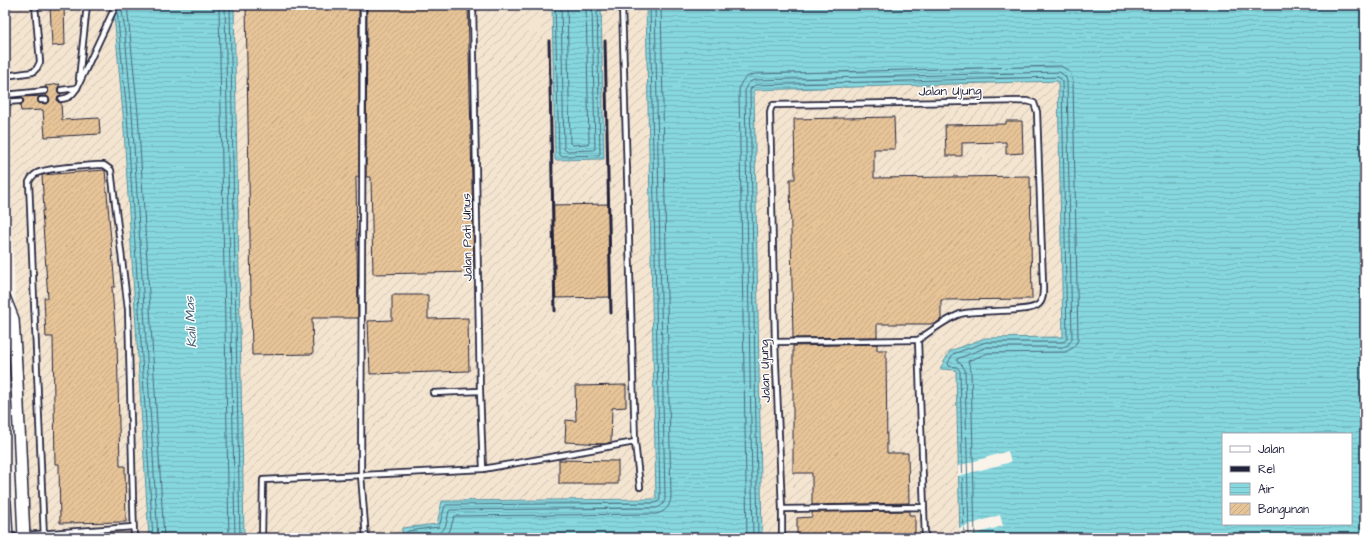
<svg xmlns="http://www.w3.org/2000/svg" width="1370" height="543" viewBox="0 0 1370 543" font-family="'Architects Daughter',sans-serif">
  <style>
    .industrial { fill: url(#industrial-furrows) }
    .water { fill: url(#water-rules); stroke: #5e8f9d; fill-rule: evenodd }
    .pier { fill: #faf3ea }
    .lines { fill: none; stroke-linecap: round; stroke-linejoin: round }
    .shore { stroke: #4a6a7c; stroke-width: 1 }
    .building { fill: url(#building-hatch); stroke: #22223b; fill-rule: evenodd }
    .service-casing { stroke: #22223b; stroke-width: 8 }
    .tertiary-casing { stroke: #22223b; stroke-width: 14 }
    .service { stroke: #fff; stroke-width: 4.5 }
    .tertiary { stroke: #fff; stroke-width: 11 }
    .rail { stroke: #22223b; stroke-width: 3 }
    .labels { text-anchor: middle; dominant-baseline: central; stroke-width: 3; stroke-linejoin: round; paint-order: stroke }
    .street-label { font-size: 13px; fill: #22223b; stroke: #fff }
    .water-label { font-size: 14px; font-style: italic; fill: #456174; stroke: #fff }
  </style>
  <defs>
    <pattern id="industrial-furrows" width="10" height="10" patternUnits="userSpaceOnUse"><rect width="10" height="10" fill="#f4e5d1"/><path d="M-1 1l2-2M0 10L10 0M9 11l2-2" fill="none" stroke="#d1c4b4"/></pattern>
    <pattern id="water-rules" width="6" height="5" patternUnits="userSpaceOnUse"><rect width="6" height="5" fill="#86d7de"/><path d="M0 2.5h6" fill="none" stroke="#73b8bf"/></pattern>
    <pattern id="building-hatch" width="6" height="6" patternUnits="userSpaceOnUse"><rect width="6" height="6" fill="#e7c498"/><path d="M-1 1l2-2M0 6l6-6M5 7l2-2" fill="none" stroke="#c6a884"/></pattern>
  </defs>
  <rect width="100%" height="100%" fill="#faf3ea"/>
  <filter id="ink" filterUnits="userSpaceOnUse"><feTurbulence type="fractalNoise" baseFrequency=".025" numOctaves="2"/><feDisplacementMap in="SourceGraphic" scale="8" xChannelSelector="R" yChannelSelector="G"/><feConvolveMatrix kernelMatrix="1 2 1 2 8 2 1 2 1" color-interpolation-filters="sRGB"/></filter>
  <g filter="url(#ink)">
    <g class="industrial">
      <polygon points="5,5 112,5 115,25 123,114 149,538 28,538 11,217 10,123 5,83"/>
      <polygon points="234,5 646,5 656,499 442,501 437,524 402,528 402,538 244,538"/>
      <polygon points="1058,81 1063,338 985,338 940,369 956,370 960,538 762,538 754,89"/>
    </g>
    <g class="water">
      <polygon points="112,5 234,5 244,538 149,538 123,114 115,25"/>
      <polygon points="552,5 601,5 604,159 555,160"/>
      <path d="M646 5H1365V538H960L956 370 940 369 950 351 985 338 1063 337 1058 81 754 90 762 538H402V528L437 524 442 501 656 499ZM1223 434H1351V524H1223Z"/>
    </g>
    <g class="pier">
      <polygon points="1008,451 1011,462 958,476 958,466"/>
      <polygon points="1000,515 1003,526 960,538 959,528"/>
    </g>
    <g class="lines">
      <g class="shore">
        <polyline points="121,5 124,24 132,113 158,538"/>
        <polyline points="127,5 138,113 164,538"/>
        <polyline points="219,5 229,538"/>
        <polyline points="225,5 235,538"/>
        <polyline points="230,5 240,538"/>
        <polyline points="555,5 559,154 561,156 598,155 600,154 597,5"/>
        <polyline points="561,5 564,149 566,151 593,150 595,149 592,5"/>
        <polyline points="567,5 570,143 572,145 587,144 589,143 586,5"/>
        <polyline points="117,10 127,114 153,538"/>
        <polyline points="406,538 406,533 408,531 439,527 445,506 446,505 655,503 660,500 650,5"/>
        <path d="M411 538 413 536C422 535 441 537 445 527 447 522 448 516 449 511L450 510 656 508C661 507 665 503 665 498L655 5"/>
        <path d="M442 538 447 535 450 530 454 517 455 516 656 514C665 512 670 507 671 497L661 5"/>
        <path d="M747 538 739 91C740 81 745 76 755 74L1061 66 1070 72 1073 81 1078 340 1073 348 1065 352 988 353 968 361 971 371 975 538"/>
        <path d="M753 538 745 91C746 85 749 81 755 80L1059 72 1065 76 1067 81 1072 339 1068 345 1063 347H987L957 359V361L962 365 965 370 969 538"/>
        <polyline points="758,538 750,91 751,88 755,85 1058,77 1061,79 1062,82 1067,338 1065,341 1062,342 986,342 953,354 948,363 949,366 957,367 960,371 964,538"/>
      </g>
    </g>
    <g class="building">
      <polygon points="50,5 64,5 65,45 52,46"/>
      <polygon points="246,5 359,5 359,177 356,177 358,318 312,318 313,354 252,355"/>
      <polygon points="367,5 468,5 474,272 373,274 371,177 366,177"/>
      <path d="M60 84 57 90 61 95 58 96 57 99 58 102 61 103 62 120 99 118 100 134 45 137 43 110 21 111 20 105 24 101 21 97 46 96 49 91 45 86ZM41 96 48 97 50 100 49 102 46 104 39 103 38 98Z"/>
      <polygon points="894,117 895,149 874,149 874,178 1030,176 1032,299 941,300 941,319 935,324 877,324 877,337 793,338 790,179 795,179 794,119"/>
      <polygon points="1006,121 1022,121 1023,153 1006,154 1006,142 962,143 962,156 946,156 945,125 1006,124"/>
      <polygon points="105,170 115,287 112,287 116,342 117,342 120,466 125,466 126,522 60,523 59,464 55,464 53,337 46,337 44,298 48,298 42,211 44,211 42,175"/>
      <polygon points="609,204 611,297 554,298 552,205"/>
      <polygon points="392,295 428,295 428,319 468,318 469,371 370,374 368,321 392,320"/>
      <polygon points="877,344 877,350 886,350 887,453 908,453 909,503 812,505 812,473 793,473 793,346"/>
      <polygon points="626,385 626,407 612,408 611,442 605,444 565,442 566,420 576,421 575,386"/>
      <polygon points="559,460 618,461 618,484 559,484"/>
      <polygon points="909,511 909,515 915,515 915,538 797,538 797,518 812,517 812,512"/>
    </g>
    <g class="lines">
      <g class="service-casing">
        <g id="service">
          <polyline points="363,5 361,475 366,538"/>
          <polyline points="473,5 480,391 483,469"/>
          <polyline points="5,76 33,72 37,68 40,62 35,5"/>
          <polyline points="79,79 87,5"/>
          <polyline points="61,90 77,88"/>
          <polyline points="5,95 45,91"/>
          <path d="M61 99C70 98 72 95 77 88L116 5"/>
          <polyline points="41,100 46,100"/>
          <polyline points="5,102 20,101"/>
          <polyline points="775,342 918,340"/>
          <polyline points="433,393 480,391"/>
          <polyline points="635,442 640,487"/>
          <path d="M924 507 782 509 775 342 770 112 771 108 773 105 1027 101 1034 103 1037 112 1043 284C1043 291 1044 299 1039 304 1030 314 976 309 960 314 945 320 931 331 918 340L925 538"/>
          <polyline points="7,538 24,535 133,527"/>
          <path d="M44 538 29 182C31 178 33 175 37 173 50 167 82 166 97 165H104L111 170 128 309 134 538"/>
          <polyline points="262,538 263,480 483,469 635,442 622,5"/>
          <polyline points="782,538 782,509"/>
        </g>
      </g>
      <g class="tertiary-casing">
        <g id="tertiary">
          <polyline points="5,299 13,319 17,383 24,538"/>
          <polyline points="5,502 7,538"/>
        </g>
      </g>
      <use href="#service" class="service"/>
      <use href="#tertiary" class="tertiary"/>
      <g class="rail">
        <polyline points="549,41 555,311"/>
        <polyline points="605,41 611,313"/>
      </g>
    </g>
  </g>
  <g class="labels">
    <g class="street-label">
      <text transform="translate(950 91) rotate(-1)">Jalan Ujung</text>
      <text transform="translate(467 237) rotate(-91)">Jalan Pati Unus</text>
      <text transform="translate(765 371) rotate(-92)">Jalan Ujung</text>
    </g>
    <g class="water-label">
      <text transform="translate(191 322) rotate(-93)">Kali Mas</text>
    </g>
  </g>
  <rect width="1370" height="543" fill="none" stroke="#fff" stroke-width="20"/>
  <rect x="10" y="10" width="1350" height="523" fill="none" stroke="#22223b" stroke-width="1.5" filter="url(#ink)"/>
  <rect x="1222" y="433" width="130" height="92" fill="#ffffff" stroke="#a7a7b1"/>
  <rect x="1230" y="446" width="20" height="6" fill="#ffffff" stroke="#a7a7b1"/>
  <text x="1258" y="453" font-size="12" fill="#22223b">Jalan</text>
  <rect x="1230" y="466" width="20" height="6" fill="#22223b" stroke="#a7a7b1"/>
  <text x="1258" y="473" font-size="12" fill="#22223b">Rel</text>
  <rect x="1230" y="483" width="20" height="12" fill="url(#water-rules)" stroke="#a7a7b1"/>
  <text x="1258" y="493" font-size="12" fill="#22223b">Air</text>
  <rect x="1230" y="503" width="20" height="12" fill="url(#building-hatch)" stroke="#a7a7b1"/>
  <text x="1258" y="513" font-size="12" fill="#22223b">Bangunan</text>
</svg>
